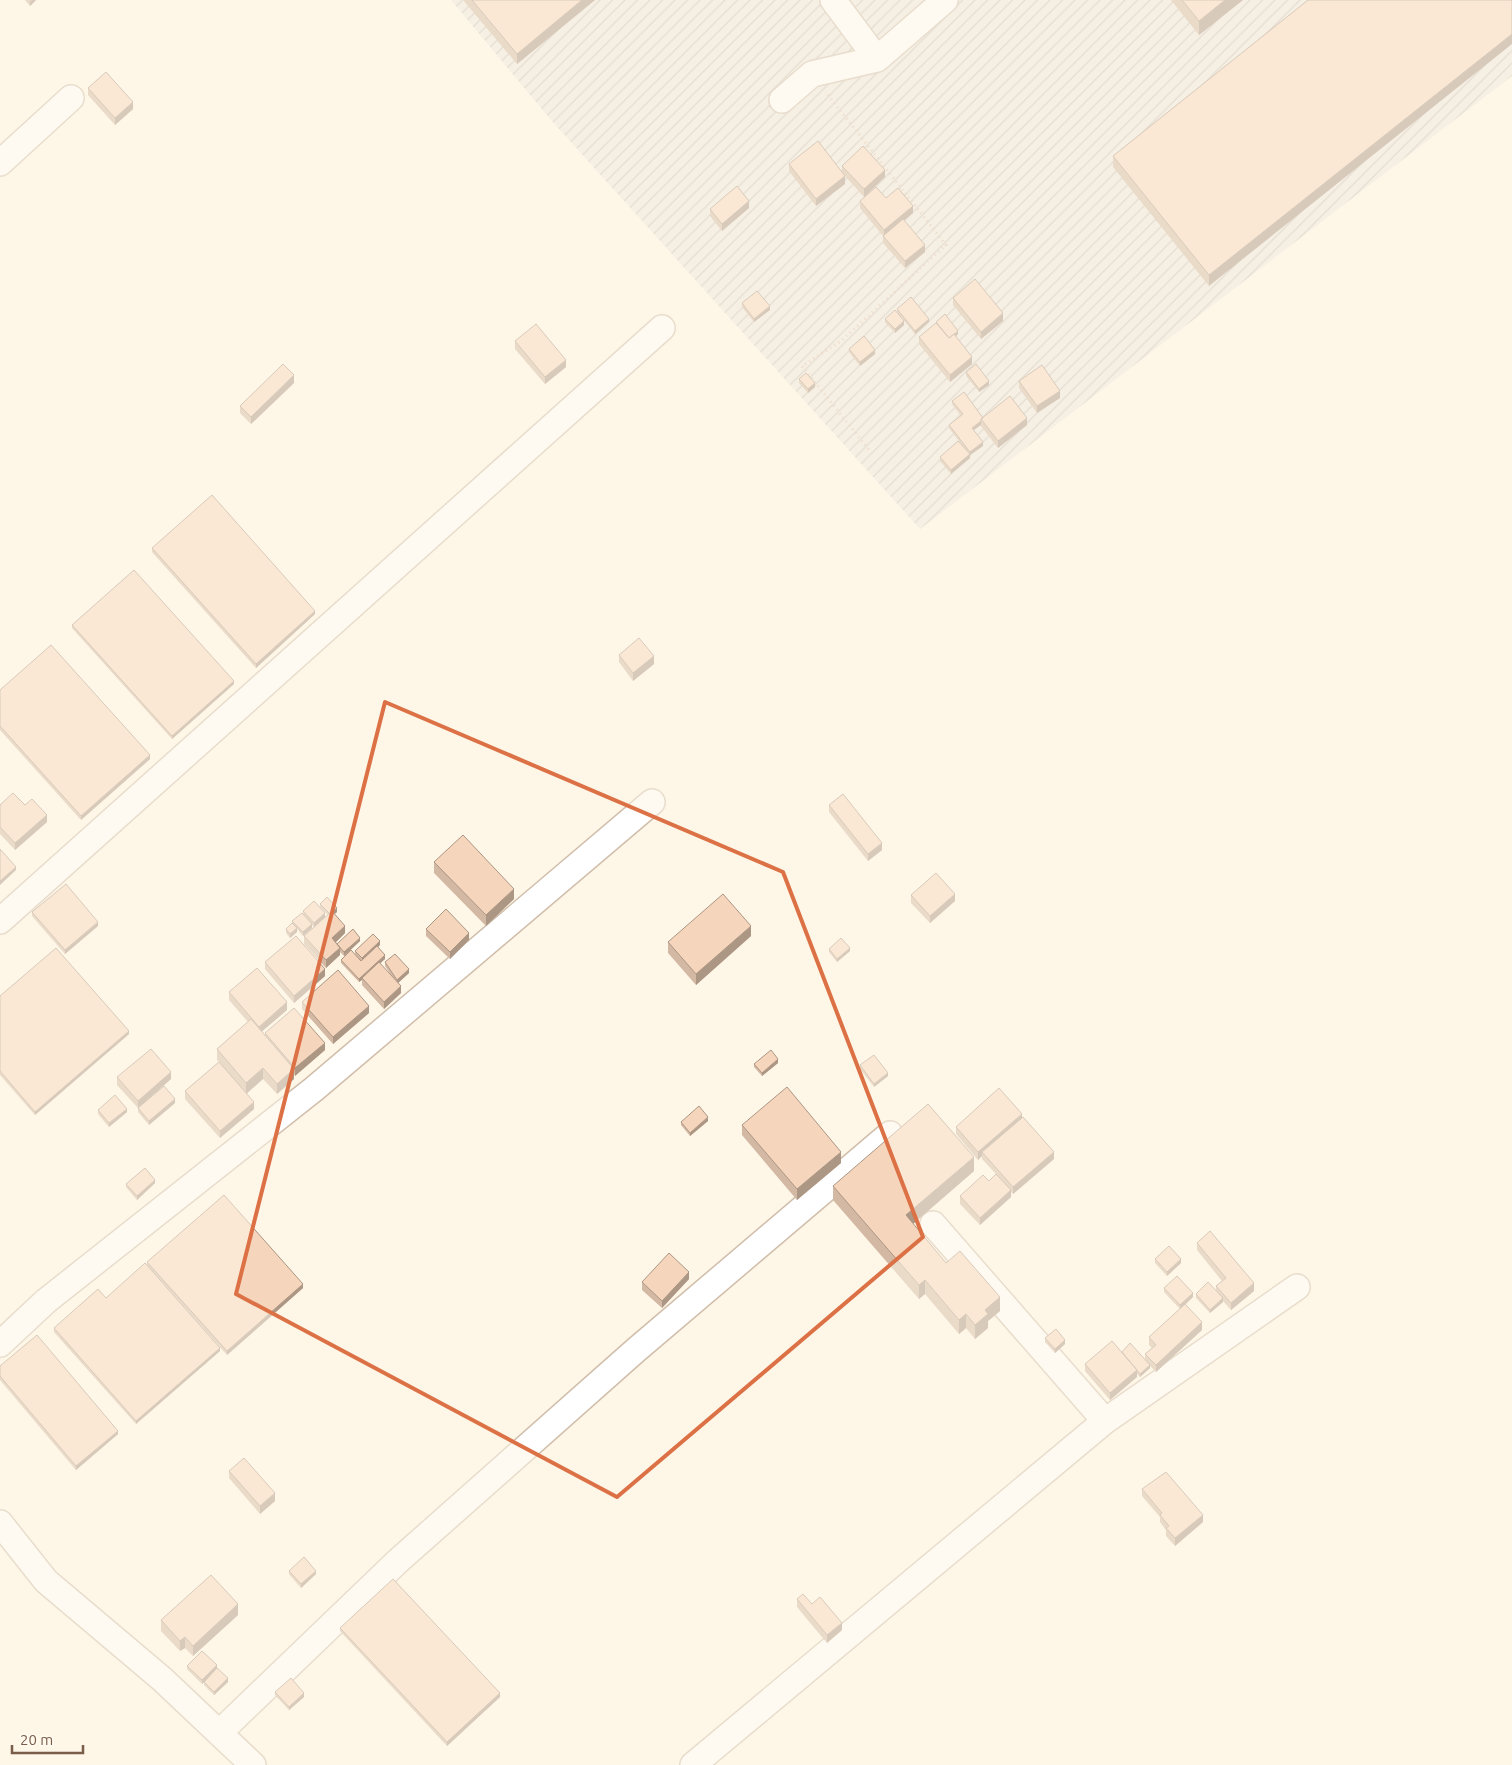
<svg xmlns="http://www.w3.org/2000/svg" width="1512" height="1765" font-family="Ubuntu,sans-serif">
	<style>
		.industrial { fill: url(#industrial-furrows) }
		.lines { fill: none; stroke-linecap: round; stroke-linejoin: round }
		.minor-casing { stroke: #d0beab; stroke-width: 28 }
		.path { stroke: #daba9f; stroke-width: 3; stroke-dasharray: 1 4; stroke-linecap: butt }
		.minor { stroke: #fff; stroke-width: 25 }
		.wall { fill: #d3b8a3 }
		.shaded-wall { fill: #ac9684 }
		.building { fill: #f5d6bd; stroke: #ac9684 }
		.marked { fill: none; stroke: #dc7146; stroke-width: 4; stroke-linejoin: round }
	</style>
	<defs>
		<pattern id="industrial-furrows" width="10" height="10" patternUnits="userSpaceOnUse" patternTransform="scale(1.25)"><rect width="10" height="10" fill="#eee8e0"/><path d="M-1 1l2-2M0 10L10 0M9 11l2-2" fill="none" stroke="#c6bfb8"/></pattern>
	</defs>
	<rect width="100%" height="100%" fill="#fef6e7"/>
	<path class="industrial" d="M451 0H1512V76L920 529 551 120Z"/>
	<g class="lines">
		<defs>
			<path id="minor" d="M833 0 877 59
				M782 100 812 74 877 59 945 0
				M0 163 71 98
				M0 921 662 328
				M933 1224 1105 1421
				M0 1344 46 1301 314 1089 652 802
				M0 1523 46 1581 162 1679 253 1765
				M219 1733 398 1561 636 1350 890 1134
				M693 1765 1105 1421 1297 1287"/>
		</defs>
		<use href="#minor" class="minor-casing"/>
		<path class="path" d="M828 95 946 245 841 341 802 366 870 451"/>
		<use href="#minor" class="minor"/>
	</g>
	<path class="wall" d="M25 0H36L30 6Z
		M463 0H595L517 64Z
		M1171 0H1243L1199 35Z
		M1308 0 1209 286 1113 167V156Z
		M88 88 133 109 115 125 88 95Z
		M789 164 842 173V166L885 177 864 197 845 176V184L816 206 789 171Z
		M886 198 913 213 904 221 925 252 905 268 883 243V236L860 208V201Z
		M749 208 722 231 710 216V209Z
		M953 298 1003 321 981 339 953 305Z
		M742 303 770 310 754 322 742 307Z
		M897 309 929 322 915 334 897 312Z
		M885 319 904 325 895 333 885 322Z
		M936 322 958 334 956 337 972 364 950 382 919 344V337L936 324Z
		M515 341 566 367 545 384 515 349Z
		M849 349 875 354 860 366 849 352Z
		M966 372 989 385 979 392 966 376Z
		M799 379 815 387 808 393 799 383Z
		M1019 381 1060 398 1037 413 1019 388Z
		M294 383 251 424 240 413V406Z
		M952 401 983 418 1027 425 998 448 981 426V425L974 430 983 446 970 455V458L951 474 940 461V457L962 445 949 428V425L961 416 952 404Z
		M152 548 315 614 256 668 152 552Z
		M72 625 234 684 172 739 72 628Z
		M619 655 654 664 633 681 619 662Z
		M0 690 150 759 81 820 0 730Z
		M0 805H25L47 822 15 850 0 834Z
		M829 805 882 850 868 861 829 812Z
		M434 862 514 899 486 926 434 873Z
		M911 895 955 901 930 923 911 903Z
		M320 904 337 912 334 914 345 933 336 942 337 944 360 941 344 956 340 952V955L326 968 304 944V936L328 915 320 907Z
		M303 911 325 917 314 927 312 925V928L303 936 297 929V932L290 938 286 933V929L292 924V921L303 914Z
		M32 912 98 926 65 954 32 916Z
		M426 929 469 940 450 959 426 936Z
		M751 936 696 985 668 953V942Z
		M380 945 378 947 385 959 380 963 393 978 385 966V962L409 973 398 983 401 993 384 1009 362 985V980L359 982 341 963V960L355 954V951Z
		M829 949 850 951 837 962 829 952Z
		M265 962 325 976 294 1003 265 969Z
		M229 992 287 1010 262 1031 265 1035V1033L325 1050 295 1076 294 1074V1079L277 1094 263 1079 247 1093 254 1109 220 1138 185 1099V1091L219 1062 217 1060V1049L248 1022 229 1000Z
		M0 996 129 1034 35 1115 0 1075Z
		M302 1002 369 1013 333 1044 302 1009Z
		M778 1063 762 1076 754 1067V1064Z
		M860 1065 888 1076 874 1087 860 1069Z
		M117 1077 171 1079 138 1108 117 1085Z
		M175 1103 149 1125 138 1112V1108Z
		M98 1110 127 1112 109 1127 98 1114Z
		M1022 1118 1054 1159 1013 1194 1011 1192V1197L980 1225 960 1204V1196L989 1181 996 1174 982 1159V1156L978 1160 956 1134V1127Z
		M708 1121 690 1136 681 1125V1122Z
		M742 1125 841 1163 797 1200 742 1135Z
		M974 1171 913 1224 946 1263 1000 1311 988 1321V1328L975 1339 966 1328 959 1334 925 1294 919 1299 833 1200V1186Z
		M155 1183 137 1200 126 1187V1184Z
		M1197 1243 1254 1291 1231 1310 1223 1301V1302L1210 1313 1196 1298V1294L1216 1291V1286L1222 1281 1197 1250Z
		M1155 1259 1181 1263 1167 1276 1155 1263Z
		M147 1262 303 1288 227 1355 147 1265Z
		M689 1279 662 1308 642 1290V1282Z
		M1164 1288 1193 1297 1185 1305 1202 1330 1156 1372 1150 1366V1368L1140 1377 1137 1374V1377L1110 1400 1085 1371V1364L1122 1352 1145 1360V1354L1152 1348 1149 1345V1337L1180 1309 1164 1292Z
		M54 1328 220 1351 136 1424 54 1332Z
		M1045 1338 1065 1344 1055 1353 1045 1342Z
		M0 1366 118 1434 76 1470 0 1380Z
		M229 1471 275 1501 260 1514 229 1478Z
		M1142 1489 1203 1522 1175 1546 1166 1536V1530L1160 1522V1517L1142 1496Z
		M289 1571 316 1574 301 1588 289 1574Z
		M797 1599 812 1604 842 1630 827 1643 797 1607Z
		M238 1615 193 1656 185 1648 180 1651 161 1631V1620Z
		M340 1628 500 1697 447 1746 340 1631Z
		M187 1666 217 1669 228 1682 214 1695 204 1685V1682L207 1679 202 1684 187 1669Z
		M275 1692 304 1697 289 1710 275 1695Z"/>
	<path class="shaded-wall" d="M32 0H36L30 6V2Z
		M582 0H595L517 64V54Z
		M1225 0H1243L1199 35V21Z
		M1512 34V44L1209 286V275Z
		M133 102V109L115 125V118Z
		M885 170V177L864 197V189Z
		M845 176V184L816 206V199Z
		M749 201V208L722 231V224Z
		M913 206V213L884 237V230Z
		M925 245V252L905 268V261Z
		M770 306V310L754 322V319Z
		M1003 313V321L981 339V332Z
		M929 319V322L915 334V331Z
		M904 321V325L895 333V329Z
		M958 331V334L949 342V339Z
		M875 350V354L860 366V362Z
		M972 357V364L950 382V375Z
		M566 360V367L545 384V377Z
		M294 375V383L251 424V417Z
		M989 381V385L979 392V389Z
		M815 383V387L808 393V389Z
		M1060 391V398L1037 413V406Z
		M1027 418V425L998 448V441Z
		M981 421V425L972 431V428Z
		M983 442V446L970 455V458L951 474V470L970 454V452Z
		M315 611V614L256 668V664Z
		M654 656V664L633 681V673Z
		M234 681V684L172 739V736Z
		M150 755V759L81 820V816Z
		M47 815V822L15 850V843Z
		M882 843V850L868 861V854Z
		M16 867V870L0 885V881Z
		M514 889V899L486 926V915Z
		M955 894V901L930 923V916Z
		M337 908V912L330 918V914Z
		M325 913V917L314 927V923Z
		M98 922V926L65 954V950Z
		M312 924V928L303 936V932Z
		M345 926V933L332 946V938Z
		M751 926V936L696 985V974Z
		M297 928V932L290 938V934Z
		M469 933V940L450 959V952Z
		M360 938V941L344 956V952Z
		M380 941V945L362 962V958Z
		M340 948V955L326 968V960Z
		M850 948V951L837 962V959Z
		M385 955V959L363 979 362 978V980L359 982V979Z
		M325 969V976L294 1003V996Z
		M409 969V973L397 984V980Z
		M401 986V993L384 1009V1002Z
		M287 1002V1010L259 1034V1027Z
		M369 1006V1013L333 1044V1037Z
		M129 1031V1034L35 1115V1112Z
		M325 1043V1050L295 1076V1068Z
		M778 1059V1063L762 1076V1073Z
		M263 1068V1079L246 1094V1083Z
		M294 1069V1079L277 1094V1084Z
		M171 1072V1079L138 1108V1101Z
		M888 1073V1076L874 1087V1084Z
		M175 1099V1103L149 1125V1121Z
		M254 1102V1109L220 1138V1131Z
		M127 1109V1112L109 1127V1123Z
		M1022 1114V1121L982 1152V1156L978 1160V1152Z
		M708 1117V1121L690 1136V1133Z
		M841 1152V1163L797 1200V1189Z
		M1054 1152V1159L1013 1194V1187Z
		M974 1157V1171L906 1230V1215Z
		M155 1180V1183L137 1200V1196Z
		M1011 1190V1197L980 1225V1218Z
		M1181 1259V1263L1167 1276V1272Z
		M689 1272V1279L662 1308V1301Z
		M925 1280V1294L919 1299V1285Z
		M1254 1283V1291L1231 1310V1303Z
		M303 1284V1288L227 1355V1351Z
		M1193 1293V1297L1180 1309V1305Z
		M1000 1297V1311L988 1321V1328L975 1339V1325L985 1310Z
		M1223 1298V1302L1210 1313V1310Z
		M966 1314V1328L959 1334V1320Z
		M1202 1322V1330L1156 1372V1365Z
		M1065 1340V1344L1055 1353V1349Z
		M220 1348V1351L136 1424V1421Z
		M1150 1365V1368L1140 1377V1374Z
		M1137 1370V1377L1110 1400V1393Z
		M118 1431V1434L76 1470V1466Z
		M275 1493V1501L260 1514V1506Z
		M1203 1515V1522L1175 1546V1538Z
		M316 1571V1574L301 1588V1584Z
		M238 1604V1615L193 1656V1646Z
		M842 1623V1630L827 1643V1635Z
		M185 1637V1648L180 1651V1641Z
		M217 1665V1669L202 1684V1680Z
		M228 1678V1682L214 1695V1692Z
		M304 1693V1697L289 1710V1707Z
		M500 1693V1697L447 1746V1742Z"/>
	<path class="building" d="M472 0H582L517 54Z
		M1182 0H1225L1199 21Z
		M1308 0H1512V34L1209 275 1113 156Z
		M106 72 133 102 115 118 88 88Z
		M818 141 845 176 816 199 789 164Z
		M863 146 885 170 864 189 842 166Z
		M737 186 749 201 722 224 710 209Z
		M876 187 886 198 898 188 913 206 884 230 860 201Z
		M903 219 925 245 905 261 883 236Z
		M975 279 1003 313 981 332 953 298Z
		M757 291 770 306 754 319 742 303Z
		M911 297 929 319 915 331 897 309Z
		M895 310 904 321 895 329 885 319Z
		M945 314 958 331 949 338 936 322Z
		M936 323 949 338 954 334 972 357 950 375 919 337Z
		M536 324 566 360 545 377 515 341Z
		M864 336 875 350 860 362 849 349Z
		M283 364 294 375 251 417 240 406Z
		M976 364 989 381 979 389 966 372Z
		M1042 365 1060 391 1037 406 1019 381Z
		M806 373 815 383 808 389 799 379Z
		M964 392 983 418 981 419V421L972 428 983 442 970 452 949 425 963 414 952 401Z
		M1010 396 1027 418 998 441 981 419Z
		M958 441 970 454 951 470 940 457Z
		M212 495 315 611 256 664 152 548Z
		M134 570 234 681 172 736 72 625Z
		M639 638 654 656 633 673 619 655Z
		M51 645 150 755 81 816 0 726V690Z
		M13 793 25 805 32 799 47 815 15 843 0 827V805Z
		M843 794 882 843 868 854 829 805Z
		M463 835 514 889 486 915 434 862Z
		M0 849 16 867 0 881Z
		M936 873 955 894 930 916 911 895Z
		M66 884 98 922 65 950 32 912Z
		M723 894 751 926 696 974 668 942Z
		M327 897 337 908 330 914 320 904Z
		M314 901 325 913 314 923 303 911Z
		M446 909 469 933 450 952 426 929Z
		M332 911 345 926 332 938 340 948 326 960 304 936Z
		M302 913 312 924 303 932 292 921Z
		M292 923 297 928 290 934 286 929Z
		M353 929 360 938 344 952 337 944Z
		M373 934 380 941 362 958 355 951Z
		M296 936 325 969 294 996 265 962Z
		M841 938 850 948 837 959 829 949Z
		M377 946 385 955 359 979 341 960 351 950 361 961Z
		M56 948 129 1031 35 1112 0 1071V996Z
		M395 954 409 969 397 980 385 962Z
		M379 962 401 986 384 1002 362 978Z
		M257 968 287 1002 259 1027 229 992Z
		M338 970 369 1006 333 1037 302 1002Z
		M294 1008 325 1043 295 1068 265 1033Z
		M251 1019 294 1069 277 1084 263 1068 246 1083 217 1049Z
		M151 1049 171 1072 138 1101 117 1077Z
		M771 1050 778 1059 762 1073 754 1064Z
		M874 1055 888 1073 874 1084 860 1065Z
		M219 1062 254 1102 220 1131 185 1091Z
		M164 1086 175 1099 149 1121 138 1108Z
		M787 1087 841 1152 797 1189 742 1125Z
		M999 1088 1022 1114 978 1152 956 1127Z
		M115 1095 127 1109 109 1123 98 1110Z
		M928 1104 974 1157 906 1215 946 1263 960 1251 1000 1297 985 1310 988 1314 975 1325 966 1314 959 1320 925 1280 919 1285 833 1186Z
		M699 1106 708 1117 690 1133 681 1122Z
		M1023 1117 1054 1152 1013 1187 982 1152Z
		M145 1168 155 1180 137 1196 126 1184Z
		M996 1174 1011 1190 980 1218 960 1196 983 1175 989 1181Z
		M224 1195 303 1284 227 1351 147 1262Z
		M1210 1231 1254 1283 1231 1303 1216 1286 1226 1278 1197 1243Z
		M1169 1246 1181 1259 1167 1272 1155 1259Z
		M669 1253 689 1272 662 1301 642 1282Z
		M145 1263 220 1348 136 1421 54 1328 98 1289 106 1298Z
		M1177 1276 1193 1293 1180 1305 1164 1288Z
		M1208 1282 1223 1298 1210 1310 1196 1294Z
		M1185 1304 1202 1322 1156 1365 1145 1354 1156 1345 1149 1337Z
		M1056 1329 1065 1340 1055 1349 1045 1338Z
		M37 1335 118 1431 76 1466 0 1376V1366Z
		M1112 1341 1137 1370 1110 1393 1085 1364Z
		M1130 1343 1150 1365 1140 1374 1122 1352Z
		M244 1458 275 1493 260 1506 229 1471Z
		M1166 1472 1203 1515 1175 1538 1166 1528 1169 1526 1160 1515 1162 1513 1142 1489Z
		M304 1557 316 1571 301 1584 289 1571Z
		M211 1575 238 1604 193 1646 185 1637 180 1641 161 1620Z
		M393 1579 500 1693 447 1742 340 1628Z
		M803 1594 812 1604 820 1597 842 1623 827 1635 797 1599Z
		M202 1651 217 1665 202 1680 187 1666Z
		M217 1668 228 1678 214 1692 204 1682Z
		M291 1678 304 1693 289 1707 275 1692Z"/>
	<path d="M0 0H1512V1765H0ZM385 702 783 872 923 1237 617 1497 236 1294Z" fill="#fef6e7" fill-opacity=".55" fill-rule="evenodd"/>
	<path class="marked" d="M385 702 783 872 923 1237 617 1497 236 1294Z"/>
	<path d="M12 1745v8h71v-8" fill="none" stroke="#795d49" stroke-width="2.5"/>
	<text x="20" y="1745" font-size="15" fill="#795d49" stroke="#fff9ee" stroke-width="4" paint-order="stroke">20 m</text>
</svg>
